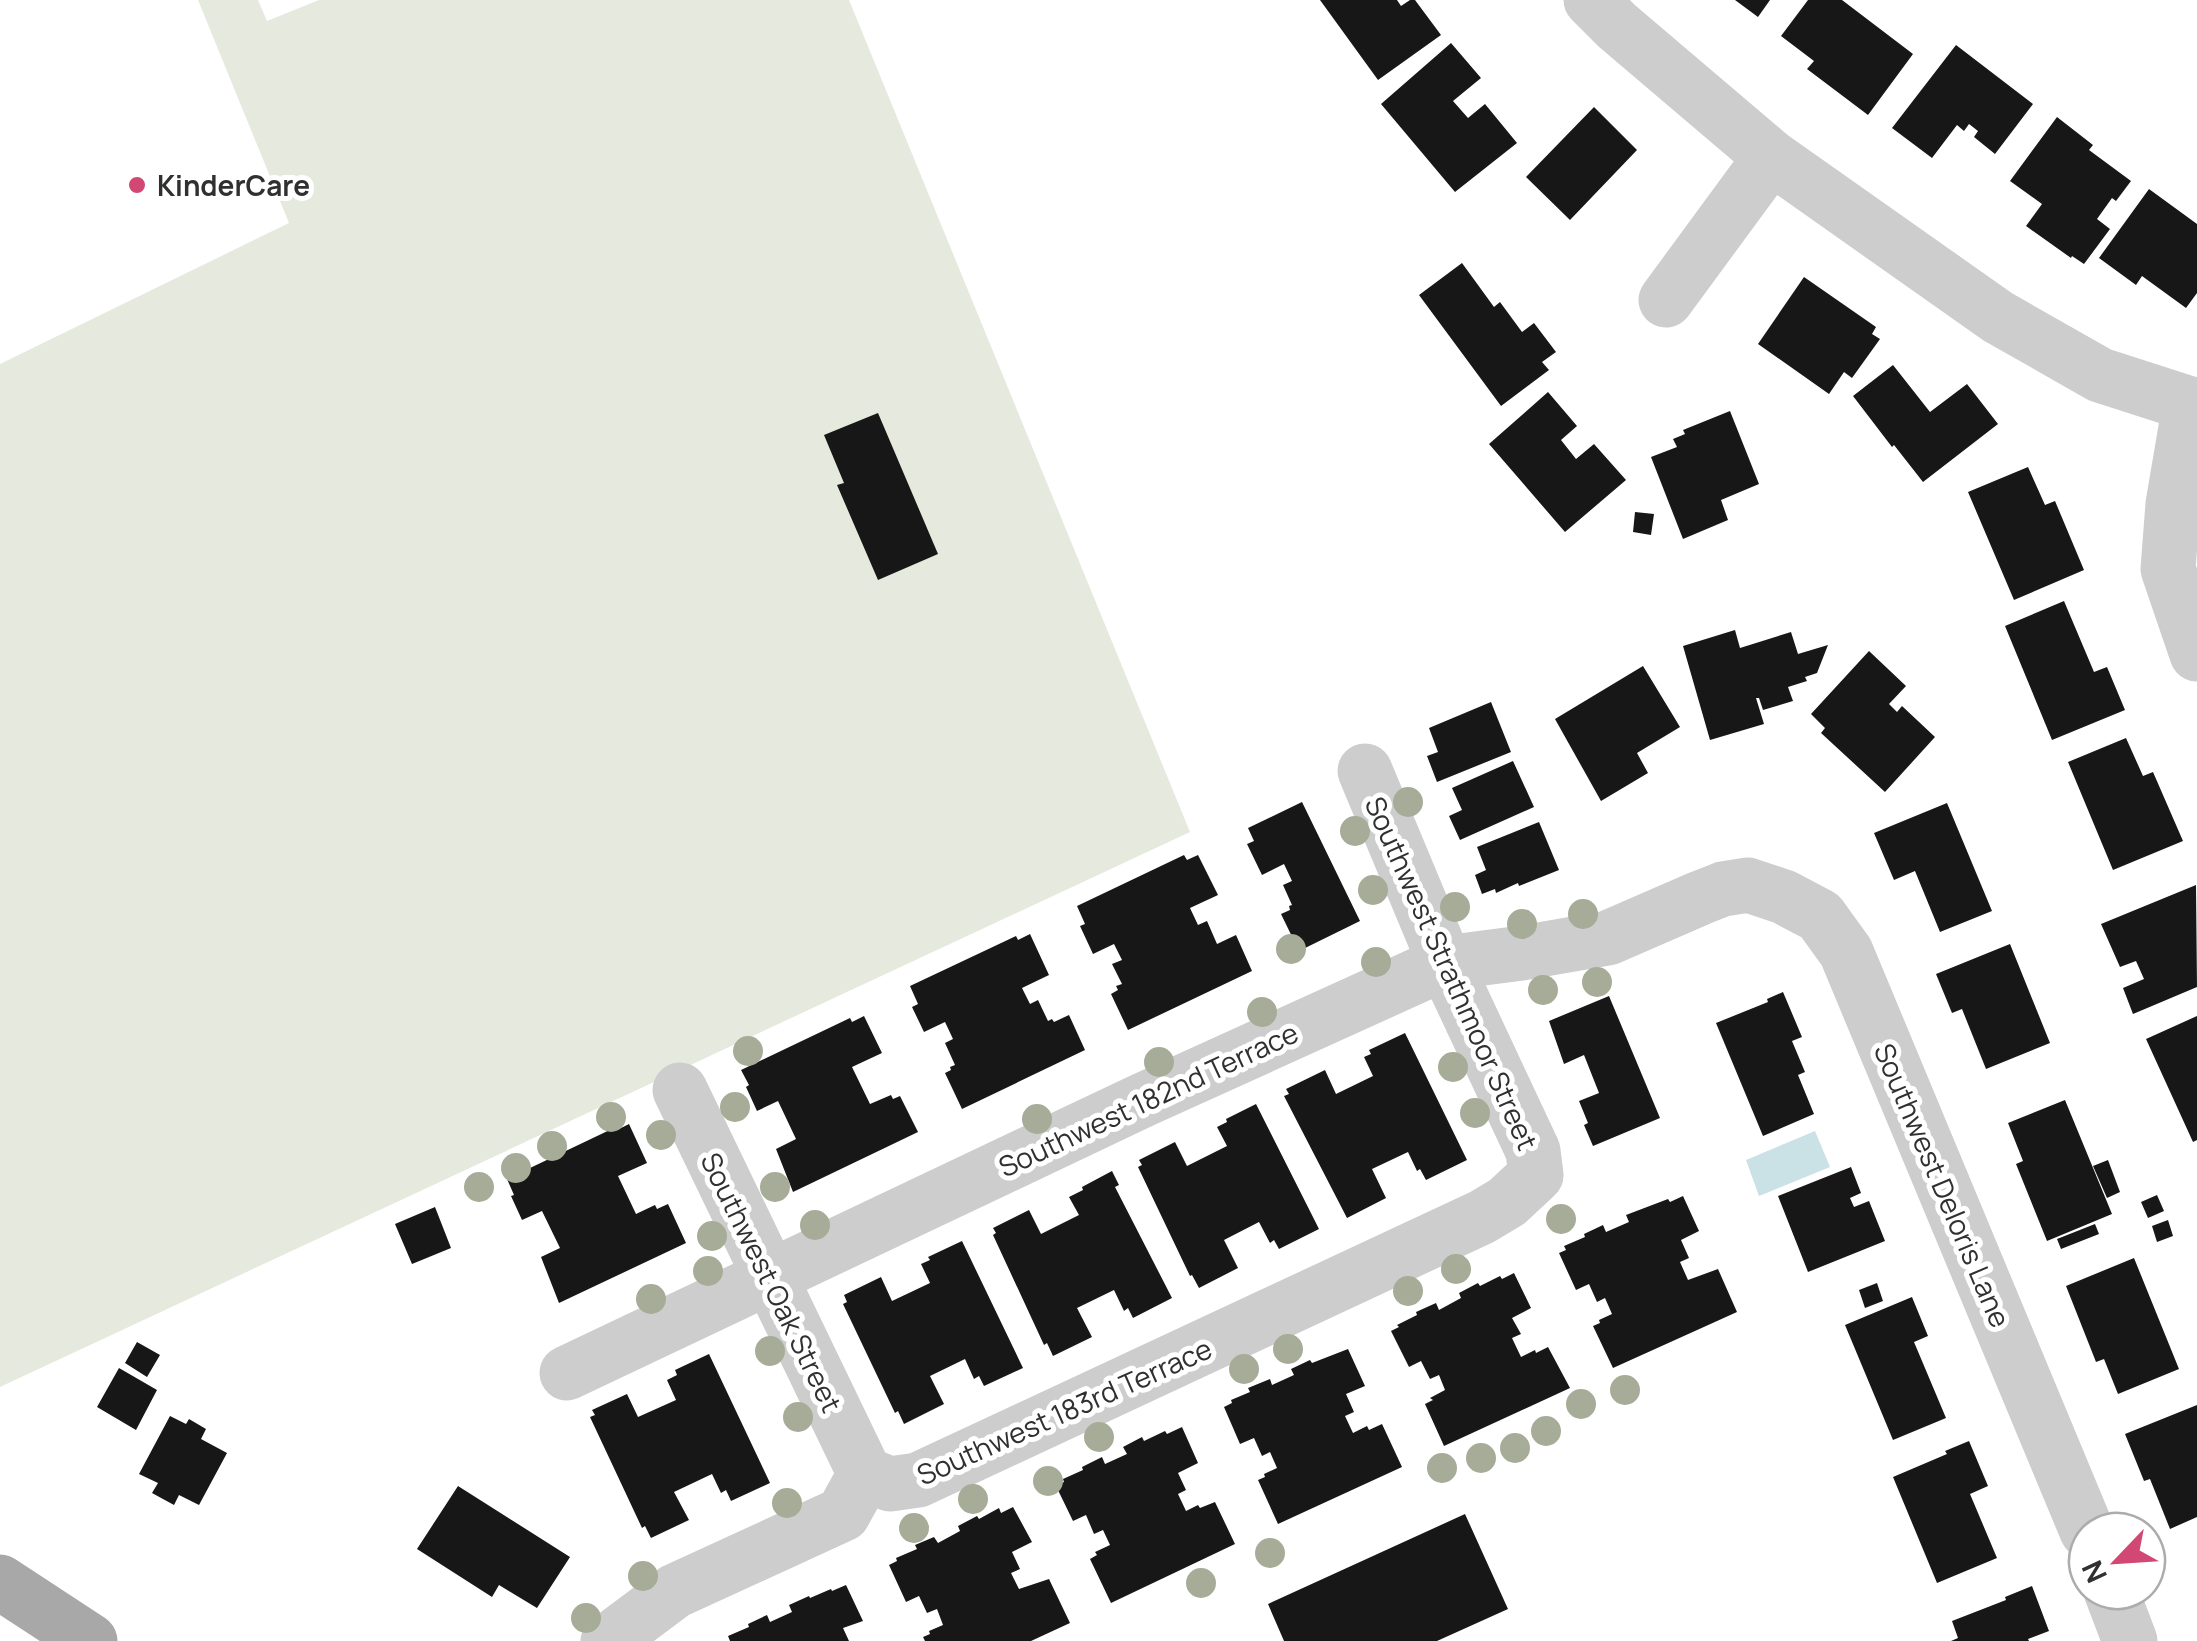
<svg xmlns="http://www.w3.org/2000/svg" width="2197" height="1641" font-family="Manrope,sans-serif">
	<style>
		.green { fill: #e6e9dd }
		.water { fill: #cae1e5 }
		.building { fill: #171717 }
		.lines { fill: none; stroke-linecap: round; stroke-linejoin: round }
		.minor { stroke: #cdcdcd; stroke-width: 55 }
		.major { stroke: #a8a8a8; stroke-width: 55 }
		.tree { fill: #a6ac97 }
		.poi-dot { fill: #d24874; stroke: #fff; stroke-width: 4 }
		.labels { text-anchor: middle; dominant-baseline: central; stroke-width: 10; stroke-linejoin: round; paint-order: stroke }
		.poi-label { font-size: 28px; font-weight: bold; fill: #303030; stroke: #fff; text-anchor: start }
		.street-label { font-size: 28px; fill: #303030; stroke: #fff }
	</style>
	<rect width="100%" height="100%" fill="#fff"/>
	<path class="green" d="M198 0H258L267 21 319 0H849L1190 832 0 1387V364L289 223Z"/>
	<path class="water" d="M1815 1131 1830 1167 1759 1196 1746 1160Z"/>
	<path class="building" d="M1320 0H1397L1401 6 1410 0H1415L1441 35 1378 80Z
		M1735 0H1770L1758 17Z
		M1808 0H1842L1913 54 1868 115 1807 69 1814 61 1781 36Z
		M1451 43 1481 78 1453 101 1468 118 1485 104 1517 143 1455 192 1381 104Z
		M1956 45 2033 104 1995 154 1974 137 1978 131 1969 124 1964 131 1957 125 1932 158 1892 128Z
		M1594 107 1637 150 1570 220 1526 177Z
		M2057 117 2093 145 2089 150 2131 181 2116 201 2112 198 2097 219 2110 229 2084 264 2072 256 2071 258 2026 226 2042 204 2010 181Z
		M2149 189 2197 224V293L2186 308 2142 276 2136 285 2099 258Z
		M1462 263 1494 307 1500 302 1522 332 1534 323 1556 352 1542 362 1549 370 1501 406 1419 295Z
		M1804 277 1876 327 1872 334 1880 339 1852 378 1844 372 1829 394 1758 344Z
		M1893 365 1930 412 1967 384 1998 424 1923 482 1894 445 1892 447 1853 396Z
		M1548 392 1577 426 1561 440 1576 459 1594 444 1626 480 1565 532 1489 444Z
		M1730 411 1759 484 1721 500 1728 520 1683 539 1651 457 1677 447 1673 439 1685 434 1683 430Z
		M878 413 938 554 878 580 837 485 844 483 824 435Z
		M2028 467 2045 505 2055 501 2084 570 2014 600 1968 492Z
		M1635 512 1654 514 1651 535 1633 532Z
		M2064 601 2094 672 2107 667 2125 710 2052 740 2005 626Z
		M1735 630 1740 648 1791 632 1798 654 1828 645 1817 673 1805 677 1807 681 1788 687 1793 701 1763 710 1759 698H1756L1764 724 1710 740 1683 646Z
		M1869 651 1906 686 1889 704 1897 712 1902 706 1935 737 1885 792 1821 733 1825 728 1811 714Z
		M1643 666 1680 727 1637 753 1648 773 1601 801 1555 719Z
		M1491 702 1511 752 1437 782 1427 756 1438 752 1429 728Z
		M2126 738 2143 776 2153 772 2183 841 2113 870 2068 762Z
		M1513 761 1534 807 1460 840 1449 816 1462 810 1452 788Z
		M1302 802 1360 921 1299 951 1281 914 1290 910 1289 906 1292 905 1283 885 1292 881 1284 864 1262 875 1247 844 1254 841 1248 828Z
		M1947 803 1992 911 1940 932 1915 871 1894 880 1874 833Z
		M1539 822 1559 870 1519 886 1518 883 1496 893 1495 889 1482 894 1475 875 1486 870 1477 847Z
		M1184 855 1187 860 1198 855 1218 895 1190 908 1198 925 1207 921 1217 944 1236 935 1252 971 1128 1030 1111 994 1118 990 1116 986 1122 984 1112 964 1122 960 1114 944 1093 954 1080 926 1085 924 1077 906Z
		M2196 885 2197 987 2133 1014 2123 988 2144 979 2136 961 2120 967 2101 924Z
		M1030 934 1049 975 1022 988 1030 1004 1038 1000 1048 1021 1052 1019 1054 1022 1069 1015 1085 1050 962 1109 945 1073 951 1070 950 1067 955 1065 945 1043 953 1039 945 1022 924 1032 912 1007 918 1004 910 986 1016 936 1018 940Z
		M2010 944 2050 1043 1986 1069 1962 1009 1952 1013 1936 974Z
		M1783 992 1802 1037 1792 1041 1805 1072 1798 1075 1814 1114 1763 1136 1716 1023 1768 1002 1767 999Z
		M1609 996 1660 1118 1593 1146 1584 1125 1588 1123 1579 1101 1599 1093 1584 1055 1564 1064 1549 1021Z
		M864 1016 882 1053 852 1067 870 1104 891 1095 893 1099 900 1096 918 1132 793 1192 776 1149 796 1139 778 1101 757 1111 746 1087 749 1085 741 1070 850 1018 852 1022Z
		M2197 1016V1140L2193 1142 2146 1039Z
		M1405 1033 1467 1160 1426 1180 1420 1169 1417 1171 1408 1152 1372 1169 1386 1198 1347 1218 1284 1096 1289 1094 1286 1089 1325 1070 1336 1094 1373 1076 1364 1057 1371 1054 1369 1050Z
		M2065 1100 2112 1214 2047 1241 2016 1164 2023 1161 2008 1123Z
		M1256 1104 1319 1229 1279 1249 1274 1240 1270 1243 1259 1222 1224 1240 1238 1268 1199 1288 1192 1275 1190 1276 1138 1167 1142 1165 1139 1160 1175 1142 1187 1166 1227 1146 1217 1127 1227 1122 1226 1119Z
		M629 1124 647 1163 618 1176 636 1214 655 1205 657 1209 668 1204 686 1243 559 1303 541 1257 560 1248 542 1211 522 1220 511 1196 514 1195 507 1179 616 1127 617 1130Z
		M2108 1160 2120 1192 2107 1198 2093 1166Z
		M1851 1167 1861 1193 1850 1198 1854 1207 1869 1201 1885 1241 1808 1272 1778 1196Z
		M1112 1171 1119 1185 1115 1187 1172 1298 1133 1318 1128 1308 1124 1311 1114 1290 1077 1308 1092 1337 1053 1356 1047 1343 1044 1345 993 1235 996 1233 993 1228 1029 1210 1041 1234 1079 1215 1069 1197 1083 1190 1082 1187Z
		M2157 1195 2164 1211 2148 1218 2141 1202Z
		M1683 1196 1699 1231 1681 1240 1689 1258 1680 1262 1688 1280 1718 1269 1737 1312 1613 1368 1593 1326 1600 1323 1599 1320 1612 1314 1605 1298 1597 1302 1589 1284 1576 1290 1559 1253 1566 1250 1564 1246 1585 1237 1584 1234 1603 1225 1606 1232 1629 1222 1626 1215 1668 1199 1670 1202Z
		M435 1207 451 1248 412 1264 395 1224Z
		M2168 1220 2173 1236 2157 1242 2152 1226Z
		M2095 1224 2099 1234 2061 1249 2057 1239Z
		M962 1241 1023 1368 984 1386 979 1376 974 1379 965 1359 930 1376 944 1404 904 1424 898 1411 895 1413 843 1304 847 1302 844 1295 881 1277 892 1301 930 1283 921 1264 930 1260 928 1257Z
		M2134 1258 2179 1369 2118 1394 2104 1359 2096 1362 2066 1286Z
		M1514 1273 1531 1308 1512 1318 1521 1334 1512 1338 1521 1357 1535 1350 1536 1353 1548 1347 1570 1388 1444 1446 1425 1404 1433 1400 1430 1398 1445 1390 1439 1375 1430 1379 1421 1361 1409 1367 1391 1331 1399 1327 1397 1325 1417 1315 1416 1312 1436 1303 1439 1310 1461 1298 1459 1293 1478 1283 1480 1286 1500 1276 1502 1279Z
		M1877 1283 1883 1301 1865 1308 1859 1290Z
		M1912 1297 1928 1336 1914 1342 1946 1418 1893 1440 1845 1325Z
		M137 1342 160 1355 147 1377 125 1363Z
		M1348 1349 1365 1386 1346 1394 1354 1412 1345 1416 1353 1433 1367 1426 1369 1430 1382 1424 1402 1467 1278 1524 1258 1480 1265 1477 1264 1474 1277 1468 1270 1452 1262 1456 1254 1438 1240 1444 1224 1407 1232 1403 1231 1400 1250 1392 1248 1388 1270 1379 1272 1385 1294 1375 1291 1369 1310 1360 1312 1363Z
		M709 1354 770 1483 731 1501 726 1490 721 1493 712 1474 674 1492 689 1520 651 1538 645 1526 642 1528 590 1417 595 1415 592 1410 627 1394 638 1417 676 1400 667 1380 677 1375 675 1370Z
		M119 1368 157 1390 136 1430 97 1407Z
		M2197 1405V1517L2170 1529 2150 1479 2144 1481 2125 1434Z
		M170 1416 186 1424 189 1419 206 1429 201 1439 227 1453 199 1505 179 1495 174 1505 152 1493 158 1483 139 1474Z
		M1182 1427 1198 1463 1178 1473 1186 1490 1178 1494 1186 1511 1198 1505 1200 1508 1215 1502 1235 1544 1111 1603 1090 1559 1097 1555 1095 1552 1110 1545 1103 1530 1094 1534 1086 1515 1073 1521 1056 1486 1064 1482 1063 1479 1083 1470 1082 1467 1102 1457 1105 1464 1127 1454 1123 1447 1142 1437 1144 1441 1165 1431 1167 1434Z
		M1969 1441 1988 1486 1970 1494 1997 1558 1937 1583 1893 1477 1947 1454 1945 1451Z
		M458 1486 570 1557 537 1608 499 1585 492 1597 417 1549Z
		M1013 1507 1032 1542 1012 1552 1020 1569 1011 1573 1019 1589 1049 1579 1070 1623 1031 1641H925L923 1637 930 1634 929 1631 943 1625 937 1609 927 1613 919 1596 906 1602 889 1565 897 1561 896 1558 917 1549 915 1545 934 1537 938 1543 960 1531 958 1526 977 1516 979 1519 999 1508 1001 1513Z
		M1465 1514 1508 1609 1437 1641H1284L1268 1604Z
		M846 1585 863 1621 843 1628 849 1641H730L728 1636 749 1627 748 1624 767 1615 770 1622 792 1612 789 1605 809 1596 810 1598 831 1589 832 1591Z
		M2032 1586 2049 1631 2028 1639 2029 1641H1951L1958 1638 1952 1621 2006 1600 2005 1597Z"/>
	<g class="lines">
		<path class="minor" d="M1591 0 1617 26 1771 157 1998 317 2100 375 2190 404 2197 405
			M1666 300 1771 157
			M2190 404 2173 504 2168 569 2197 654
			M680 1090 865 1474
			M567 1373 1143 1100 1445 963 1522 953 1608 938 1700 898 1723 889 1748 885 1784 897 1820 916 1846 952 2087 1531
			M2111 1591 2130 1641
			M608 1641 675 1591 843 1514 865 1474 890 1484 918 1480 1482 1217 1507 1202 1536 1175 1533 1151 1445 963 1365 771"/>
		<path class="major" d="M0 1582 90 1641"/>
	</g>
	<g class="tree">
		<circle cx="1408" cy="802" r="15"/>
		<circle cx="1355" cy="831" r="15"/>
		<circle cx="1373" cy="890" r="15"/>
		<circle cx="1455" cy="907" r="15"/>
		<circle cx="1583" cy="914" r="15"/>
		<circle cx="1522" cy="924" r="15"/>
		<circle cx="1291" cy="949" r="15"/>
		<circle cx="1376" cy="962" r="15"/>
		<circle cx="1597" cy="982" r="15"/>
		<circle cx="1543" cy="990" r="15"/>
		<circle cx="1262" cy="1012" r="15"/>
		<circle cx="748" cy="1051" r="15"/>
		<circle cx="1159" cy="1062" r="15"/>
		<circle cx="1453" cy="1067" r="15"/>
		<circle cx="735" cy="1107" r="15"/>
		<circle cx="1475" cy="1113" r="15"/>
		<circle cx="611" cy="1117" r="15"/>
		<circle cx="1037" cy="1119" r="15"/>
		<circle cx="661" cy="1135" r="15"/>
		<circle cx="552" cy="1146" r="15"/>
		<circle cx="516" cy="1168" r="15"/>
		<circle cx="479" cy="1187" r="15"/>
		<circle cx="775" cy="1187" r="15"/>
		<circle cx="1561" cy="1219" r="15"/>
		<circle cx="815" cy="1225" r="15"/>
		<circle cx="712" cy="1236" r="15"/>
		<circle cx="1456" cy="1269" r="15"/>
		<circle cx="708" cy="1271" r="15"/>
		<circle cx="1408" cy="1291" r="15"/>
		<circle cx="651" cy="1299" r="15"/>
		<circle cx="1288" cy="1349" r="15"/>
		<circle cx="770" cy="1351" r="15"/>
		<circle cx="1244" cy="1369" r="15"/>
		<circle cx="1625" cy="1390" r="15"/>
		<circle cx="1581" cy="1404" r="15"/>
		<circle cx="798" cy="1417" r="15"/>
		<circle cx="1546" cy="1431" r="15"/>
		<circle cx="1099" cy="1437" r="15"/>
		<circle cx="1515" cy="1448" r="15"/>
		<circle cx="1481" cy="1458" r="15"/>
		<circle cx="1442" cy="1468" r="15"/>
		<circle cx="1048" cy="1481" r="15"/>
		<circle cx="973" cy="1499" r="15"/>
		<circle cx="787" cy="1503" r="15"/>
		<circle cx="914" cy="1528" r="15"/>
		<circle cx="1270" cy="1553" r="15"/>
		<circle cx="643" cy="1576" r="15"/>
		<circle cx="1201" cy="1583" r="15"/>
		<circle cx="586" cy="1618" r="15"/>
	</g>
	<circle class="poi-dot" cx="137" cy="185" r="10"/>
	<g class="labels">
		<g class="poi-label">
			<text x="157" y="185">KinderCare</text>
		</g>
		<g class="street-label">
			<text transform="translate(1452 973) rotate(66)">Southwest Strathmoor Street</text>
			<text transform="translate(1148 1099) rotate(-25)">Southwest 182nd Terrace</text>
			<text transform="translate(1943 1185) rotate(67)">Southwest Deloris Lane</text>
			<text transform="translate(772 1282) rotate(64)">Southwest Oak Street</text>
			<text transform="translate(1064 1411) rotate(-24)">Southwest 183rd Terrace</text>
		</g>
	</g>
	<g transform="translate(2117 1561) rotate(245)"><circle r="48" fill="#ffffff" stroke="#acacac" stroke-width="2.5"/>
	<path d="M0-8L18 38L0 25L-18 38Z" fill="#d24874"/>
	<text y="-15" font-size="28" font-weight="bold" text-anchor="middle" fill="#303030">N</text>
	</g>
</svg>
